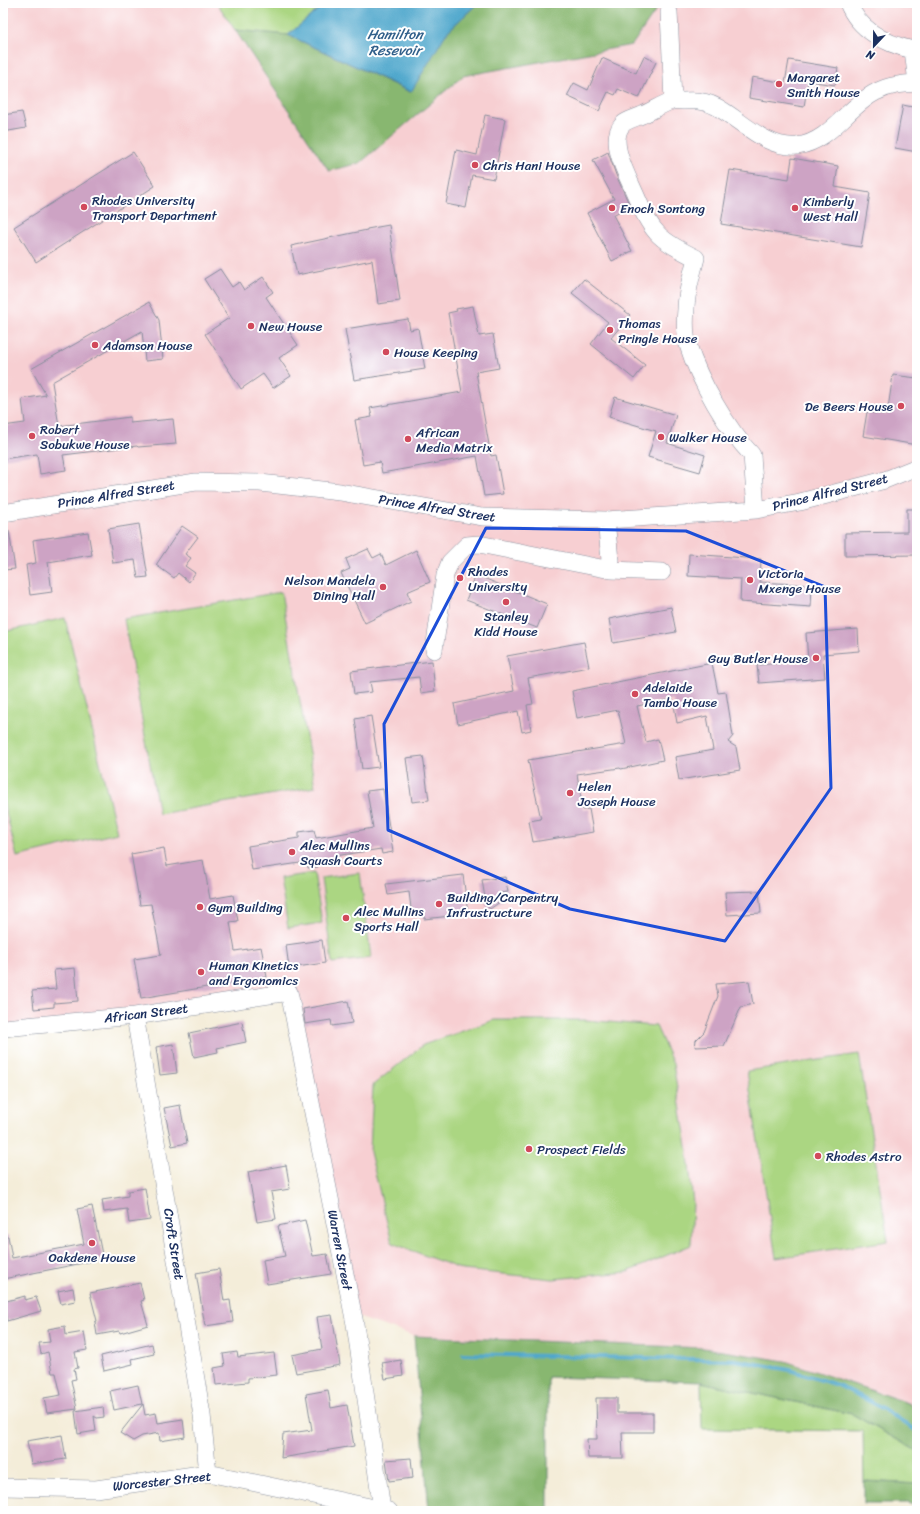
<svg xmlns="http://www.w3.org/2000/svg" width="920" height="1514" font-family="Sriracha,sans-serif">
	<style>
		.built { fill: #f7cfd2 }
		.green { fill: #abd682; stroke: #638270 }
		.forest { fill: #88b770; stroke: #527367 }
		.water { fill: #4fa7cc; stroke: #356b95 }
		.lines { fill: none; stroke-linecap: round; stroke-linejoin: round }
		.stream { stroke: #4fa7cc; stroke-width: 4 }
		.building { fill: #cda3c4 }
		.minor-casing { stroke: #888e9c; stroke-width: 18 }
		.minor { stroke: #fff; stroke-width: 17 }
		.marked { fill: none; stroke: #1d4ed8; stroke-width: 3; stroke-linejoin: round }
		.poi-dot { fill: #d1495b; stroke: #fff; stroke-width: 1.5 }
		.labels { text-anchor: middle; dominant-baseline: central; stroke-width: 4; stroke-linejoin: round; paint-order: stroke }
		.poi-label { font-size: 13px; fill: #1b2f5e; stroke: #fff; text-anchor: start }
		.street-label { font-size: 13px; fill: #1b2f5e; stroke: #fff }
		.water-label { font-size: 14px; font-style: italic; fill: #305f8a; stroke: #fff }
	</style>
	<rect width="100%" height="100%" fill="#fff"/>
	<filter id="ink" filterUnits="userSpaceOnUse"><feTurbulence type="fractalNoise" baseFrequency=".025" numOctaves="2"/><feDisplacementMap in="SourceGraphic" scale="8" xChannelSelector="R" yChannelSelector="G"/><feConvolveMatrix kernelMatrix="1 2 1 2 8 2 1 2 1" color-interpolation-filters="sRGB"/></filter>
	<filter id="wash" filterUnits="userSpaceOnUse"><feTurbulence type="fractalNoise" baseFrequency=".012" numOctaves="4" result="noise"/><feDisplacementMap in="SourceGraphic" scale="16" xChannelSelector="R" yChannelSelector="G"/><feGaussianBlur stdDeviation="0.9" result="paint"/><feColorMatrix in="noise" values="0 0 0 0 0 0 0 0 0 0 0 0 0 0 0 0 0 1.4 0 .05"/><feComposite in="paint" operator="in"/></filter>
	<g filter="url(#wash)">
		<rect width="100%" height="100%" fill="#f4edd9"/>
		<path class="built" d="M3 3H217L329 171 360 163 463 76 632 45 661 3H917V1406L704 1348 414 1336 357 1317 291 986 3 1032Z"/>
		<path class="green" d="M217 3H326L288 35 235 30Z
			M281 592 315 787 159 814 124 619Z
			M65 618 117 833 17 857 3 800V632Z
			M314 873 322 923 288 928 280 878Z
			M360 873 371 958 332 963 321 878Z
			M494 1020H585L656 1026 673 1064 687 1146 693 1203 691 1245 627 1272 553 1279 463 1270 392 1243 370 1152 373 1085 423 1045Z
			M859 1054 888 1241 776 1258 747 1071Z
			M701 1382 852 1414 917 1451V1484L864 1481 863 1431 702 1429Z"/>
		<path class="forest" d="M478 3H661L632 45 463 76 360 163 329 171 235 30 288 35 410 92 447 32Z
			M414 1336 704 1348 785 1361 917 1406V1451L852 1414 701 1382 548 1377V1511H429Z
			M864 1481 917 1484V1506L908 1503H864Z"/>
		<path class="water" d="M326 3H478L447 32 411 92 288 35Z"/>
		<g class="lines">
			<path class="stream" d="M463 1354 735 1360 790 1370 840 1386 877 1405 917 1431"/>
		</g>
		<g id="blocks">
			<path class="building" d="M644 56 656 62 639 98 618 89 615 95 608 92 599 111 567 96 574 83 588 90 602 58 636 73Z
				M789 60 838 68 835 85 808 81 804 107 749 98 752 77 785 83Z
				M903 105 917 108V152L895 148Z
				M22 112 26 128 3 132V115Z
				M485 115 505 119 494 179 472 175 466 208 446 204 456 150 477 155Z
				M133 152 155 186 36 262 14 227Z
				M608 152 616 175 630 206 613 215 632 251 612 261 587 213 614 199 593 160Z
				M792 158 838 166 835 187 870 193 861 247 721 224 730 170 789 179Z
				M389 225 400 301 378 304 372 260 297 275 291 246 367 230V229Z
				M220 269 232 287 239 282 244 290 263 277 273 292 266 297 298 345 279 358 291 376 273 388 263 374 241 389 205 334 229 318 204 279Z
				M584 279 630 315 611 338 645 365 634 379 591 344 608 322 572 293Z
				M149 302 159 320 163 359 145 361 142 331 52 382 59 426 130 417V423L173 419 176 444 138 447 137 446 63 455 66 470 40 474 37 454 3 459V426L25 423 22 399 46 395 31 369Z
				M473 306 479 336 493 334 499 368 476 372 491 456 496 455 503 494 484 496 477 456 382 473 380 462 363 465 355 420 372 417 370 408 462 392 448 313 457 311 456 309Z
				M408 319 410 330 418 328 425 369 354 380 345 329Z
				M893 375 917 378V445L863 436 867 412 887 415Z
				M615 397 676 415 667 443 705 455 700 472 648 457 656 431 609 417Z
				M907 509H917V555L845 556V533L907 532Z
				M139 524 148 577 138 578 135 560 113 563 108 529Z
				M182 526 198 537 185 554 191 558 185 566 195 573 189 582 178 573 174 578 156 565Z
				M3 531H9L15 569 3 570Z
				M88 532 92 555 48 562 52 592 30 595 26 565 36 563 33 540Z
				M368 549 373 558 381 554 386 565 416 550 430 582 407 592 411 601 365 623 341 573 350 569 346 559Z
				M689 554 761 559 760 582 812 585 811 607 740 602 741 579 688 576Z
				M476 575 547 604 537 628 466 600Z
				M671 607 676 632 613 643 609 619Z
				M858 629 859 651 823 654 825 678 759 683 757 665 808 661 806 633Z
				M584 642 589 667 528 678 533 704 527 705 531 730 522 732 518 711 458 724 454 704 514 691 507 656Z
				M432 661 435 691 421 693 419 677 370 682 372 692 354 694 351 671Z
				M712 663 718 693 726 692 733 736 728 742 736 747 740 770 679 780 675 757 713 750 707 716 677 723 673 699 637 706 646 742 658 739 663 760 621 769 620 768 577 774 583 810 589 809 593 832 533 842 529 821 541 819 528 760 626 744 618 710 577 718 572 691Z
				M371 716 379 767 362 769 355 719Z
				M423 756 429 800 412 802 406 758Z
				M383 789 393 852 382 854 381 849 335 856 336 859 317 861 318 867 308 868 307 862 252 870 248 846 299 838V832L314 830 316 838 373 828 367 791Z
				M164 848 167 866 203 860 210 899 233 895 238 921 230 922 235 951 261 947 267 977 141 998 134 959 161 955 151 904 140 905 131 854Z
				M463 875 468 914 424 919V915L412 916 409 892 388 895 386 884Z
				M505 877 508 892 499 893 504 899 490 909 486 904 482 880Z
				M759 891 761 913 727 915 725 892Z
				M322 940 325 963 289 968 286 945Z
				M75 968 78 1001 54 1003V1007L34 1009 32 991 56 989 54 970Z
				M749 981 753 1004 741 1007 724 1046 695 1047 696 1040 704 1032 718 996 716 984Z
				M348 1001 352 1023 332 1026 331 1020 305 1024 303 1009Z
				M242 1022 246 1042 217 1048 218 1052 194 1057 189 1033Z
				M173 1044 177 1073 160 1075 156 1047Z
				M180 1105 187 1143 172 1146 164 1108Z
				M286 1165 290 1189 271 1192 276 1219 257 1222 248 1172Z
				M145 1188 150 1220 129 1223 127 1209 104 1212 102 1200 128 1196V1191Z
				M92 1206 103 1259 3 1279V1237L8 1236 12 1258 84 1244 77 1209Z
				M305 1220 313 1256 327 1254 331 1274 267 1284 263 1260 285 1256 278 1226Z
				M219 1269 224 1301 230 1300 233 1322 205 1326 196 1273Z
				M140 1283 144 1300 141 1301 148 1325 120 1333 119 1331 97 1335 95 1322 97 1321 90 1293Z
				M73 1288 75 1301 61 1304 58 1291Z
				M25 1296V1300L36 1297 41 1311 7 1321 3 1302Z
				M332 1315 340 1365 296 1373 292 1355 322 1349 317 1317Z
				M65 1326 66 1335 84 1332 87 1350 75 1352 78 1368 74 1369 76 1379 71 1380 77 1409 47 1413 44 1398 61 1395 56 1373H52L48 1352 41 1354 39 1343 50 1342 48 1329Z
				M152 1344 154 1354 132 1359 133 1364 104 1371 101 1356Z
				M237 1352 238 1357 274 1353 277 1375 248 1378V1382L216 1385 214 1368 225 1366 223 1354Z
				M401 1360 403 1376 385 1379 382 1363Z
				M138 1385 142 1404 114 1410 110 1391Z
				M328 1390 331 1408 347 1405 354 1446 281 1458 283 1434 312 1430 306 1394Z
				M596 1398H617V1413H653V1432H622L623 1458H588L587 1439H597Z
				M143 1404 145 1415 156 1413 158 1423 183 1419 185 1437 160 1441 159 1433 142 1436 133 1441 120 1433Z
				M103 1407 104 1417 97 1418 94 1416 96 1431 78 1434 75 1411Z
				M62 1435 66 1459 31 1464 27 1441Z
				M411 1458 413 1478 389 1481 386 1460Z"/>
		</g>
	</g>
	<g filter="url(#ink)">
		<use href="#blocks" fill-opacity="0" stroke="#888e9c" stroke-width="1"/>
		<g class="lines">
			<defs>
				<path id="minor" d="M848 3C859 30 886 44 913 50
					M669 12 673 101
					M917 83 913 50 917 47
					M756 510 752 455C727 429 699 380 688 345 685 335 685 320 686 309 686 293 692 274 696 258 661 241 652 234 637 198 630 180 606 141 623 124 627 120 636 118 642 115 652 111 662 104 672 101 676 100 680 101 684 101 695 100 707 101 717 107 741 120 766 149 797 146 830 142 848 106 876 92 889 85 902 84 917 83
					M3 513 196 482 260 483 340 492 482 517 606 520 756 510 800 502 885 480 917 467
					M606 520 611 570 662 572
					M434 650 445 575 450 562 467 545 479 544 611 570
					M135 1016 202 1415 208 1473
					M3 1028 135 1016 289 992 355 1324 382 1509
					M3 1487 96 1489 208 1473 389 1511"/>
			</defs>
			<use href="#minor" class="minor-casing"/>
			<use href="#minor" class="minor"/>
		</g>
	</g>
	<path class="marked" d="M486 528 686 531 825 587 831 788 725 941 570 909 388 830 384 724Z"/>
	<g class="poi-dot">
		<circle cx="779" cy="84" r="4"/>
		<circle cx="475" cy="165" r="4"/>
		<circle cx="84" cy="207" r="4"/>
		<circle cx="612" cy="208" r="4"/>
		<circle cx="795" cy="208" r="4"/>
		<circle cx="251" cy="326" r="4"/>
		<circle cx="610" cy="330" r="4"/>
		<circle cx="95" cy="345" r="4"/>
		<circle cx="386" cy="352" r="4"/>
		<circle cx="901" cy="406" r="4"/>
		<circle cx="32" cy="436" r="4"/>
		<circle cx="661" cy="437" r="4"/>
		<circle cx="408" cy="439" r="4"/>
		<circle cx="460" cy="578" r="4"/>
		<circle cx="750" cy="580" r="4"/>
		<circle cx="383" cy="587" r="4"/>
		<circle cx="506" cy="602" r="4"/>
		<circle cx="816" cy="658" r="4"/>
		<circle cx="635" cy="694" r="4"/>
		<circle cx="570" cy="793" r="4"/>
		<circle cx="292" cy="852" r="4"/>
		<circle cx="439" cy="904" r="4"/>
		<circle cx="200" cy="907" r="4"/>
		<circle cx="346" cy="918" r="4"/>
		<circle cx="201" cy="972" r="4"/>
		<circle cx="529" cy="1149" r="4"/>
		<circle cx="818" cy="1156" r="4"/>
		<circle cx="92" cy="1243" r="4"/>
	</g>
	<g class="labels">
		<g class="poi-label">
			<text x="787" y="77">Margaret<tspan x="787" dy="15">Smith House</tspan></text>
			<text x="483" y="165">Chris Hani House</text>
			<text x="92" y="200">Rhodes University<tspan x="92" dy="15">Transport Department</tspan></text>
			<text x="803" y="201">Kimberly<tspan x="803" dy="15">West Hall</tspan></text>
			<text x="620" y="208">Enoch Sontong</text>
			<text x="618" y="323">Thomas<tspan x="618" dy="15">Pringle House</tspan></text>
			<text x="259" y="326">New House</text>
			<text x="103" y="345">Adamson House</text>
			<text x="394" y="352">House Keeping</text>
			<text x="893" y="406" text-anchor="end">De Beers House</text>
			<text x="40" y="429">Robert<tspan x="40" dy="15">Sobukwe House</tspan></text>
			<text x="416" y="432">African<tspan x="416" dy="15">Media Matrix</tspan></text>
			<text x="669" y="437">Walker House</text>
			<text x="468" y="571">Rhodes<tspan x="468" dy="15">University</tspan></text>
			<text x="758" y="573">Victoria<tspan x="758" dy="15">Mxenge House</tspan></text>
			<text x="375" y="580" text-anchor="end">Nelson Mandela<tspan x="375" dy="15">Dining Hall</tspan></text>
			<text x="506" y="616" text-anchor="middle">Stanley<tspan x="506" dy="15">Kidd House</tspan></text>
			<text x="808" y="658" text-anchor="end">Guy Butler House</text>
			<text x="643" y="687">Adelaide<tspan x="643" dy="15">Tambo House</tspan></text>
			<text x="578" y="786">Helen<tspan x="578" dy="15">Joseph House</tspan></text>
			<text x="300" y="845">Alec Mullins<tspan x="300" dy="15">Squash Courts</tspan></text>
			<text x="447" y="897">Building/Carpentry<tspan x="447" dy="15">Infrustructure</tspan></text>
			<text x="208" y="907">Gym Building</text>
			<text x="354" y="911">Alec Mullins<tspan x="354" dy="15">Sports Hall</tspan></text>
			<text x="209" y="965">Human Kinetics<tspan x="209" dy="15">and Ergonomics</tspan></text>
			<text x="537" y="1149">Prospect Fields</text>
			<text x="826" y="1156">Rhodes Astro</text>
			<text x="92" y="1257" text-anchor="middle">Oakdene House</text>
		</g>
		<g class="street-label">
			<text transform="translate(830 492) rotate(-14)">Prince Alfred Street</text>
			<text transform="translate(116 494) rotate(-9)">Prince Alfred Street</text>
			<text transform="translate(437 508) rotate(9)">Prince Alfred Street</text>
			<text transform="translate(146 1013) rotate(-7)">African Street</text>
			<text transform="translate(174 1244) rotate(81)">Croft Street</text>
			<text transform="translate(340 1250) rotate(79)">Warren Street</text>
			<text transform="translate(162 1481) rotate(-6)">Worcester Street</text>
		</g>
		<g class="water-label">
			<text x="395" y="34">Hamilton<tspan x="395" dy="16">Resevoir</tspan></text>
		</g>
	</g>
	<rect width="920" height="1514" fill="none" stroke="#fff" stroke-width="16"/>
	<g transform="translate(874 46) rotate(202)" stroke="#ffffff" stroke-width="3" paint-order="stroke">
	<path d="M0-3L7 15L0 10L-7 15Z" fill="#1b2f5e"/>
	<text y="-6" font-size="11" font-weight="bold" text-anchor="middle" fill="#1b2f5e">N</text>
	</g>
</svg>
